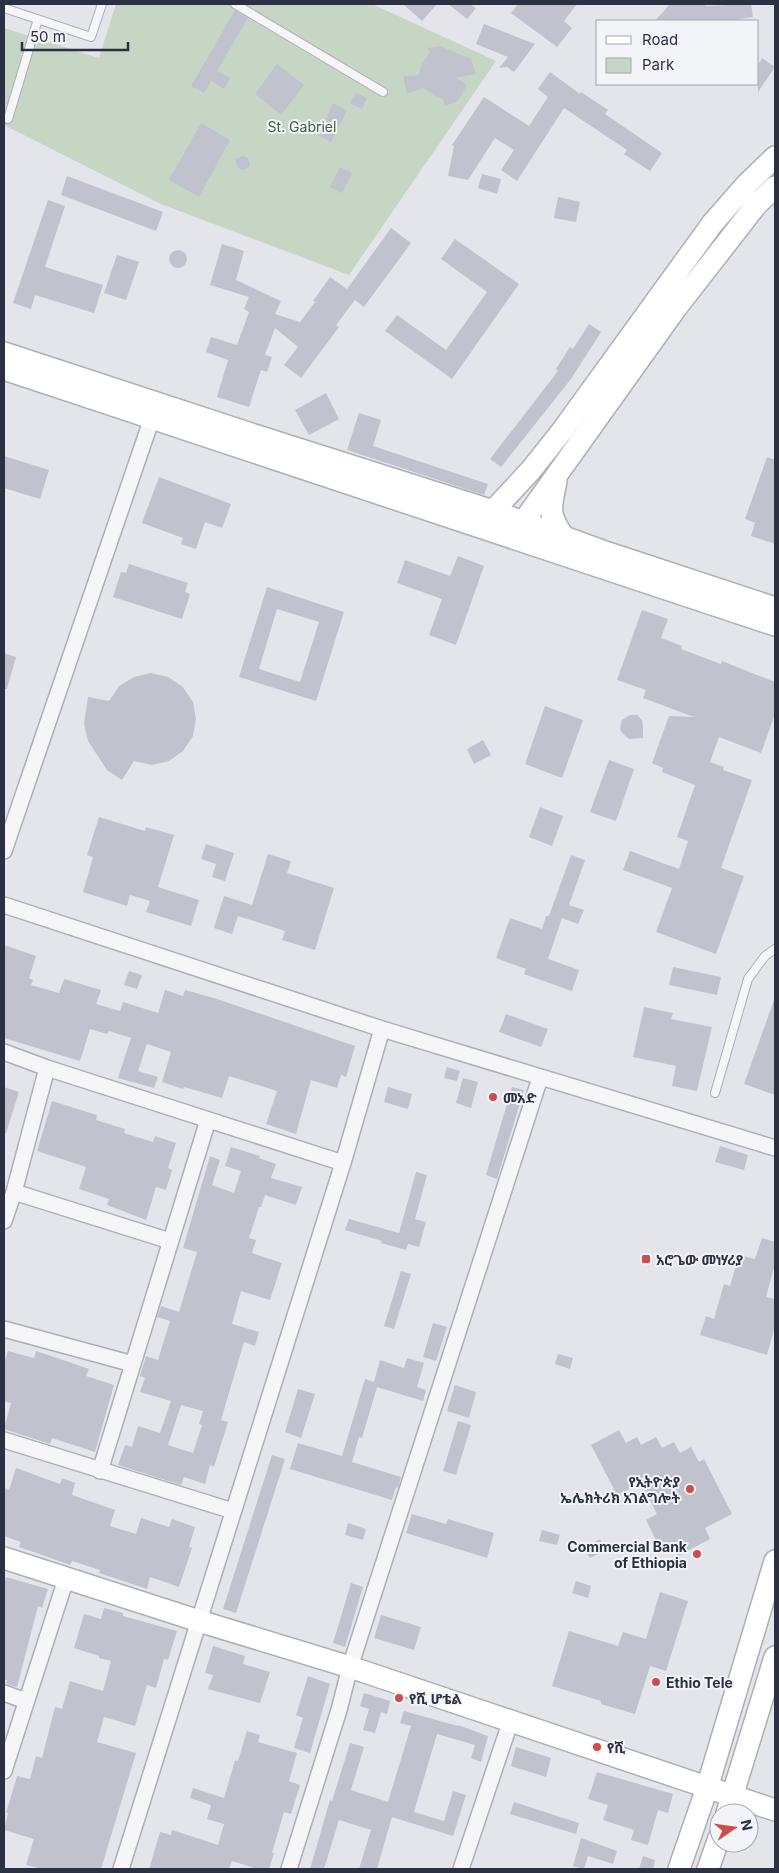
<svg xmlns="http://www.w3.org/2000/svg" width="779" height="1873" font-family="Inter,'Noto Sans Ethiopic',sans-serif">
	<style>
		.green { fill: #c6d5c4 }
		.building { fill: #c0c3ce; fill-rule: evenodd }
		.lines { fill: none; stroke-linecap: round; stroke-linejoin: round }
		.lane-casing { stroke: #acafb9; stroke-width: 10 }
		.street-casing { stroke: #acafb9; stroke-width: 18 }
		.secondary-casing { stroke: #acafb9; stroke-width: 24 }
		.lane { stroke: #f6f6f9; stroke-width: 8 }
		.street { stroke: #f6f6f9; stroke-width: 15 }
		.secondary { stroke: #fff; stroke-width: 21 }
		.poi-dot { fill: #ce4c4a; stroke: #f3f4f8; stroke-width: 2 }
		.labels { text-anchor: middle; dominant-baseline: central; stroke-width: 4; stroke-linejoin: round; paint-order: stroke }
		.park-label { font-size: 14px; fill: #395f38; stroke: #f3f4f8 }
		.poi-label { font-size: 14px; font-weight: bold; fill: #2b3043; stroke: #f3f4f8; text-anchor: start }
	</style>
	<rect width="100%" height="100%" fill="#e3e5eb"/>
	<path class="green" d="M116 4H372L496 61 349 275 161 204 4 125V28L99 58Z"/>
	<path class="building" d="M403 4H437L422 21Z
		M448 4H470L476 8 467 19Z
		M518 4H577L564 21 572 28 557 47 511 13Z
		M670 4H703L706 6 751 4 753 17 729 21H655Z
		M235 10 248 18 217 71 230 78 224 89 211 81 204 93 191 86Z
		M484 24 535 44 514 72 507 67 499 68 508 57 476 44Z
		M440 46 471 59 476 74 456 78 467 85 458 101 445 106 443 99 436 97 424 88 407 94 403 76 419 75 422 64 430 52 428 48Z
		M762 58 775 67 758 92V65Z
		M277 64 304 85 281 115 255 94Z
		M550 72 580 94 581 92 608 110 605 114 662 153 650 171 624 154 627 150 564 108 517 181 501 170 514 150 495 138 468 180 448 176 454 146 452 145 484 97 529 126 548 97 538 89Z
		M356 92 367 98 362 109 350 103Z
		M333 103 347 110 331 142 318 135Z
		M201 123 230 140 199 197 169 180Z
		M243 156 248 158 250 164 248 168 243 170 238 168 235 159Z
		M340 167 352 173 342 193 330 187Z
		M482 174 501 179 497 194 478 188Z
		M67 176 163 212 156 231 61 195Z
		M558 197 580 202 576 222 554 218Z
		M48 200 65 206 45 267 103 285 94 313 35 295 31 309 13 303Z
		M391 228 411 243 364 307 355 300 336 325 339 327 301 378 284 365 298 347 275 328 265 355 272 357 267 372 261 370 249 407 217 397 228 360 206 352 211 337 237 345 249 312 244 309 249 297 210 285 222 244 244 251 236 280 281 301 275 314 300 322 315 302 313 301 330 277 347 289Z
		M455 239 519 284 452 379 385 331 397 315 446 350 487 292 441 259Z
		M169 259a9 9 0 1 1 18 0a9 9 0 1 1-18 0Z
		M117 255 139 262 126 300 104 293Z
		M589 324 601 332 571 379 501 467 490 459 558 371 556 369 570 347 573 349Z
		M326 393 339 419 309 435 295 410Z
		M359 413 381 420 373 446 488 484 484 495 347 450Z
		M4 456 49 470 40 499 4 488Z
		M767 457 775 460V544L751 536 755 523 745 519Z
		M159 477 231 504 222 528 205 522 196 549 181 544 183 538 142 523Z
		M458 556 484 566 456 645 429 635 442 599 397 583 405 560 450 576Z
		M129 564 188 583 185 592 190 594 182 619 113 597 121 572 126 573Z
		M267 587 344 612 316 701 239 677ZM277 609 319 622 300 682 259 669Z
		M642 610 668 619 661 638 682 646 681 649 721 664 722 661 775 682V714L761 753 719 737 710 762 724 767 723 770 752 780 721 868 744 876 716 954 656 932 672 888 623 870 630 851 679 869 688 841 677 837 695 785 662 772 663 768 652 763 669 716 694 717 643 698 646 690 617 680Z
		M4 653 16 657 7 689H4Z
		M151 673 168 677 183 687 193 702 196 719 193 736 183 751 169 761 152 765 134 761 122 780 107 770 88 741 84 724 88 697 109 701 119 686 134 677Z
		M545 706 583 720 562 778 525 764Z
		M630 715H637L642 720 643 725V738L629 739 622 733 620 729 622 720Z
		M483 740 491 755 474 764 467 749Z
		M609 760 634 769 616 821 590 812Z
		M540 807 563 816 552 846 529 837Z
		M99 817 145 831 146 827 174 835 158 887 199 900 191 926 146 912 150 901 130 895 127 906 83 892 93 857 87 855Z
		M206 844 234 853 225 881 212 877 216 864 201 859Z
		M268 854 291 861 287 873 334 888 315 950 282 940 285 931 238 916 232 934 214 928 224 896 252 905Z
		M571 855 585 860 569 905 584 910 578 924 562 918 548 959 579 970 572 991 524 974 526 969 496 958 510 918 542 929 546 916H549Z
		M4 945 36 956 29 978 33 980 31 985 59 993 64 979 101 990 96 1004 120 1011 123 1002 158 1013 165 990 183 996 185 990 214 998 355 1046 346 1077 341 1075 337 1088 311 1080 296 1134 266 1124 277 1091 229 1076 222 1098 184 1087 183 1089 162 1082 171 1052 147 1044 138 1071 158 1077 154 1088 118 1078 131 1038 109 1031 107 1034 90 1029 80 1061 4 1038Z
		M673 967 721 977 717 995 669 985Z
		M129 971 142 975 137 989 124 985Z
		M774 1000H775V1095L744 1084Z
		M644 1007 673 1013 671 1019 712 1027 697 1091 672 1086 676 1066 633 1057Z
		M506 1014 548 1029 541 1047 499 1032Z
		M447 1067 460 1071 457 1081 444 1078Z
		M463 1078 478 1082 471 1108 456 1103Z
		M4 1087 19 1092 6 1133H4Z
		M388 1087 412 1094 408 1109 384 1102Z
		M512 1087 524 1090 497 1179 486 1175Z
		M52 1101 97 1115 96 1120 125 1129 124 1133 153 1142 155 1136 176 1143 168 1168 172 1170 166 1190 156 1187 146 1220 107 1205 109 1199 79 1189 86 1167 37 1151Z
		M720 1146 748 1155 744 1170 715 1162Z
		M231 1147 260 1156 259 1158 276 1164 271 1178 302 1187 296 1205 265 1195 261 1207H259L249 1238 256 1240 252 1253 282 1263 270 1300 241 1291 232 1324 259 1332 255 1346 244 1342 221 1420 228 1422 214 1467 210 1465 205 1484 184 1477 181 1485 118 1465 125 1445 132 1447 138 1426 160 1433 171 1401 140 1392 145 1378 140 1376 146 1356 158 1360 170 1321 157 1317 161 1306 179 1312 197 1252 183 1248 210 1156 220 1160 212 1185 234 1193 241 1171 225 1166ZM181 1405 203 1411 199 1424 202 1425 193 1453 168 1445Z
		M416 1172 427 1175 415 1219 426 1222 419 1247 408 1244 406 1250 381 1243 382 1241 345 1230 349 1219 399 1233Z
		M762 1238 775 1242V1264L766 1297 775 1299V1326L767 1355 700 1335 706 1316 714 1319 724 1284 730 1286 739 1255 755 1259Z
		M401 1271 411 1274 394 1329 384 1326Z
		M433 1323 447 1327 436 1361 423 1357Z
		M8 1351 34 1358 36 1351 69 1362 89 1369 86 1376 114 1385 95 1452 52 1438 50 1444 4 1429 11 1403 4 1401V1364Z
		M558 1354 573 1358 570 1369 555 1364Z
		M407 1358 424 1363 417 1387 426 1390 423 1401 377 1387 362 1438 359 1437 352 1462 401 1477 398 1488 396 1487 392 1500 290 1469 298 1443 342 1456 365 1379 374 1382 380 1360 404 1368Z
		M455 1385 476 1392 469 1418 447 1411Z
		M298 1389 315 1394 301 1438 285 1432Z
		M458 1421 471 1425 456 1475 443 1471Z
		M619 1430 626 1443 637 1437 641 1445 656 1437 662 1448 674 1442 680 1453 691 1447 699 1462 704 1459 732 1514 705 1528 710 1539 678 1556 671 1543 660 1548 646 1520 657 1514 641 1483 617 1495 591 1445Z
		M272 1455 285 1459 236 1613 223 1609Z
		M16 1468 60 1484 62 1478 75 1483 72 1495 115 1510 110 1526 136 1534 141 1518 169 1527 172 1519 195 1527 189 1547 192 1548 179 1587 150 1577 147 1589 99 1573 100 1570 72 1561 70 1565 48 1557 19 1547 21 1542 4 1536V1488L9 1490Z
		M412 1514 446 1524 448 1519 494 1533 487 1558 406 1533Z
		M348 1523 366 1529 363 1540 345 1535Z
		M542 1530 560 1535 557 1545 539 1541Z
		M600 1539 606 1550 590 1558 584 1548Z
		M6 1577 48 1589 42 1608 38 1606 17 1687 6 1684 7 1680H4V1585Z
		M576 1581 591 1586 588 1598 572 1593Z
		M351 1583 363 1587 345 1647 333 1643Z
		M660 1592 688 1601 666 1671 650 1666 635 1714 601 1704V1701L552 1686 569 1631 618 1646 623 1632 646 1639Z
		M104 1608 123 1613V1616L177 1631 168 1660 164 1659 156 1688 147 1685 135 1726 104 1717 97 1742 136 1753 101 1869H43L26 1865 34 1839 4 1830 8 1813H6L17 1776 30 1779 36 1756 42 1758 55 1707 62 1709 70 1681 103 1691 111 1661 99 1658V1656L74 1648 84 1614 101 1619Z
		M381 1615 421 1627 414 1650 374 1638Z
		M213 1646 245 1656 243 1664 270 1672 260 1703 208 1689 213 1675 205 1673Z
		M308 1676 330 1684 310 1753 294 1748 303 1718 296 1715Z
		M364 1693 390 1701 387 1714 381 1712 375 1733 363 1730 369 1709 360 1706Z
		M404 1711 458 1726V1725L488 1736 481 1762 471 1758 475 1745 437 1734 414 1812 444 1821 453 1791 466 1795 453 1836 392 1817 377 1869H359L371 1830 339 1820 324 1869H310L330 1800 332 1801 350 1743 364 1747 351 1790 388 1802 411 1726 400 1723Z
		M247 1731 260 1735 258 1742 297 1753 289 1781 300 1785 291 1814 284 1812 272 1853H274L269 1869H258L232 1861 229 1869H149L160 1832 171 1835 172 1830 218 1845 224 1824 207 1819 211 1805 190 1798 193 1788 224 1798 235 1760 238 1761Z
		M516 1747 551 1758 546 1777 511 1766Z
		M597 1772 673 1794 668 1813 658 1810 648 1845 631 1840 634 1830 603 1820 608 1805 588 1799Z
		M514 1802 579 1823 576 1834 510 1814Z
		M581 1838 617 1851 613 1864 588 1856 584 1869 573 1866Z
		M643 1856 655 1860 653 1869H639Z"/>
	<g class="lines">
		<defs>
			<path id="lane" d="M235 4 383 92
				M4 8 91 37 102 4
				M8 119 38 19
				M715 1093 748 979 765 956 775 949"/>
			<path id="street" d="M4 851 152 418
				M4 905 382 1029 775 1148
				M4 1052 47 1068 343 1163
				M14 1192 170 1241
				M4 1221 14 1192 47 1068
				M4 1329 133 1364
				M4 1440 233 1511
				M100 1471 208 1120
				M4 1693 26 1701
				M4 1771 66 1579
				M121 1869 343 1163 382 1029
				M289 1869 339 1710 350 1667 540 1078
				M461 1869 511 1720"/>
			<path id="secondary" d="M4 353 254 435 493 511 608 553 775 608
				M4 369 775 625
				M556 481C551 508 547 513 563 536
				M486 522 493 511 531 470 562 431 712 224 747 184 775 157
				M516 532 676 308 757 204 775 187
				M4 1558 199 1621 350 1667 775 1810
				M727 1813 775 1657
				M679 1869 707 1788 775 1561
				M708 1869 719 1838"/>
		</defs>
		<use href="#lane" class="lane-casing"/>
		<use href="#street" class="street-casing"/>
		<use href="#secondary" class="secondary-casing"/>
		<use href="#lane" class="lane"/>
		<use href="#street" class="street"/>
		<use href="#secondary" class="secondary"/>
	</g>
	<g class="poi-dot">
		<circle cx="493" cy="1097" r="5"/>
		<rect x="641" y="1254" width="10" height="10" rx="2.5"/>
		<circle cx="690" cy="1489" r="5"/>
		<circle cx="697" cy="1554" r="5"/>
		<circle cx="656" cy="1682" r="5"/>
		<circle cx="399" cy="1698" r="5"/>
		<circle cx="597" cy="1747" r="5"/>
	</g>
	<g class="labels">
		<g class="park-label">
			<text x="302" y="126">St. Gabriel</text>
		</g>
		<g class="poi-label">
			<text x="503" y="1097">መአድ</text>
			<text x="656" y="1259">አሮጌው መነሃሪያ</text>
			<text x="680" y="1481" text-anchor="end">የኢትዮጵያ<tspan x="680" dy="16">ኤሌክትሪክ አገልግሎት</tspan></text>
			<text x="687" y="1546" text-anchor="end">Commercial Bank<tspan x="687" dy="16">of Ethiopia</tspan></text>
			<text x="666" y="1682">Ethio Tele</text>
			<text x="409" y="1698">የሺ ሆቴል</text>
			<text x="607" y="1747">የሺ</text>
		</g>
	</g>
	<rect width="779" height="1873" fill="none" stroke="#2b3043" stroke-width="10"/>
	<rect x="596" y="20" width="162" height="65" fill="#f3f4f8" stroke="#a3a6b0"/>
	<rect x="606" y="36" width="25" height="8" fill="#ffffff" stroke="#a3a6b0"/>
	<text x="642" y="45" font-size="15" fill="#2b3043">Road</text>
	<rect x="606" y="58" width="25" height="15" fill="#c6d5c4" stroke="#a3a6b0"/>
	<text x="642" y="70" font-size="15" fill="#2b3043">Park</text>
	<g transform="translate(734 1828) rotate(77)"><circle r="24" fill="#f3f4f8" stroke="#a3a6b0"/>
	<path d="M0-4L9 19L0 12L-9 19Z" fill="#ce4c4a"/>
	<text y="-8" font-size="14" font-weight="bold" text-anchor="middle" fill="#2b3043">N</text>
	</g>
	<path d="M22 42v8h106v-8" fill="none" stroke="#2b3043" stroke-width="2.5"/>
	<text x="30" y="42" font-size="15" fill="#2b3043" stroke="#f3f4f8" stroke-width="4" paint-order="stroke">50 m</text>
</svg>
